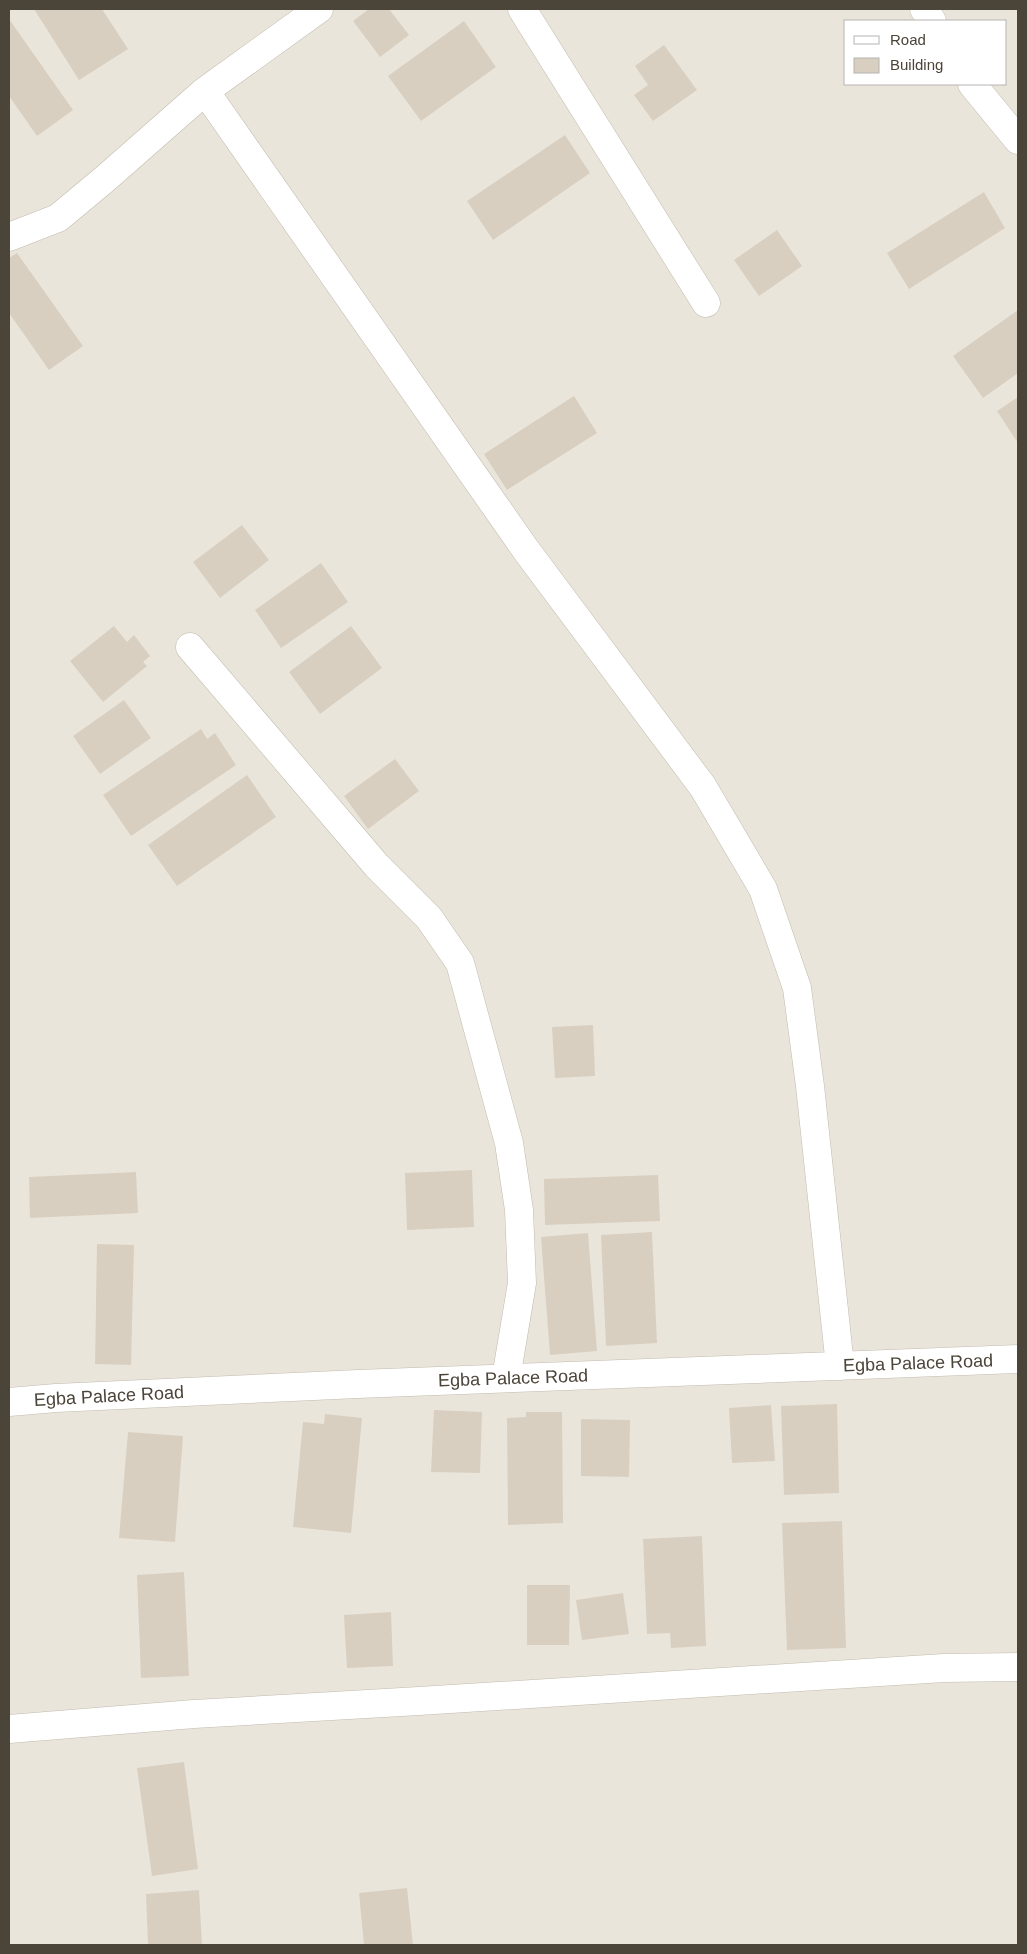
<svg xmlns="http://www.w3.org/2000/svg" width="1027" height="1954" font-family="Arial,sans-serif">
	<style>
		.residential { fill: #eae5da; fill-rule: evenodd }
		.building { fill: #d8cfc1 }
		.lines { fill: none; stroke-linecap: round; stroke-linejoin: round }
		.minor-casing { stroke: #c2bbae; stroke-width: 29 }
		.minor { stroke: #fff; stroke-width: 28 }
		.labels { text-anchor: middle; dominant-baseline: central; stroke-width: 4; stroke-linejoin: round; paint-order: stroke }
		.street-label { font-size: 18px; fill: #4b4439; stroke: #fff }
	</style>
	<rect width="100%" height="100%" fill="#f6f3ec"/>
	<path class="residential" d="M9 9H1018V1945H9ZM846 21H1006V84H846Z"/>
	<path class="building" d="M34 9H102L128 49 79 80Z
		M369 9H389L409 35 380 57 353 21Z
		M9 19 73 110 37 136 9 96Z
		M464 21 496 67 421 121 388 76Z
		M664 45 697 90 653 121 634 95 648 85 635 66Z
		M565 135 590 173 493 240 467 201Z
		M984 192 1005 228 909 289 887 253Z
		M777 230 802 266 759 296 734 260Z
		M17 253 83 346 49 370 9 313V258Z
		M1018 310V373L983 398 953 356Z
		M574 396 597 433 507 490 484 454Z
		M1018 397V443L997 411Z
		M242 525 269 560 220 598 193 562Z
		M321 563 348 602 281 648 255 610Z
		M114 626 127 642 134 635 150 656 143 662 147 666 103 702 70 661Z
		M351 626 382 668 320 714 289 672Z
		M124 700 151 738 100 774 73 736Z
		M201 729 207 739 215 733 236 765 131 836 103 795Z
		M395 759 419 791 368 829 344 796Z
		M247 775 276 817 177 886 148 845Z
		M593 1025 595 1076 555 1078 552 1027Z
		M472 1170 474 1227 407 1230 405 1173Z
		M136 1172 138 1213 30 1218 29 1177Z
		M658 1175 660 1221 545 1225 544 1179Z
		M652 1232 657 1343 606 1346 601 1235Z
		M588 1233 597 1351 550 1355 541 1237Z
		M97 1244 134 1245 131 1365 95 1364Z
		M837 1404 839 1493 784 1495 781 1406Z
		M771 1405 775 1461 732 1463 729 1408Z
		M434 1410 482 1412 480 1473 431 1472Z
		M526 1412H562L563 1523 508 1525 507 1418 526 1417Z
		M325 1414 362 1418 351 1533 293 1527 303 1422 324 1424Z
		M581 1419 630 1420 629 1477 581 1476Z
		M128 1432 183 1436 175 1542 119 1538Z
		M842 1521 846 1648 787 1650 782 1523Z
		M702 1536 706 1646 671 1648 670 1633 647 1634 643 1539Z
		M184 1572 189 1676 141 1678 137 1575Z
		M527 1585H570L569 1645H527Z
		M623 1593 629 1634 582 1640 576 1600Z
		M391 1612 393 1666 347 1668 344 1615Z
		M184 1762 198 1869 152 1876 137 1768Z
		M407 1888 413 1945H364L359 1893Z
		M199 1890 202 1945H148L146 1894Z"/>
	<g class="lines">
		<defs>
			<path id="minor" d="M319 9 205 91 526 550 703 787 763 889 797 988 810 1086 840 1366
				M522 9 706 303
				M924 9 932 21
				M972 84 1018 140
				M9 237 58 218 106 178 205 91
				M190 647 377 866 429 918 460 963 509 1143 519 1210 522 1283 506 1378
				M9 1402 56 1398 358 1384 1018 1359
				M9 1729 194 1714 419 1701 944 1668 1018 1667"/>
		</defs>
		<use href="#minor" class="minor-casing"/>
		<use href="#minor" class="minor"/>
	</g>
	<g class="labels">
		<g class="street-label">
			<text transform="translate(918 1363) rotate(-2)">Egba Palace Road</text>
			<text transform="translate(513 1378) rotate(-2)">Egba Palace Road</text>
			<text transform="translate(109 1396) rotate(-3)">Egba Palace Road</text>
		</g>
	</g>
	<rect width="1027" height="1954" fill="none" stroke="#4b4439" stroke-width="20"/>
	<rect x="844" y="20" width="162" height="65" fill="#ffffff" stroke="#b7b4b0"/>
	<rect x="854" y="36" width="25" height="8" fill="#ffffff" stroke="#b7b4b0"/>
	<text x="890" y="45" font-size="15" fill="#4b4439">Road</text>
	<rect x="854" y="58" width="25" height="15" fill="#d8cfc1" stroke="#b7b4b0"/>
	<text x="890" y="70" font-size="15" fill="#4b4439">Building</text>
</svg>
